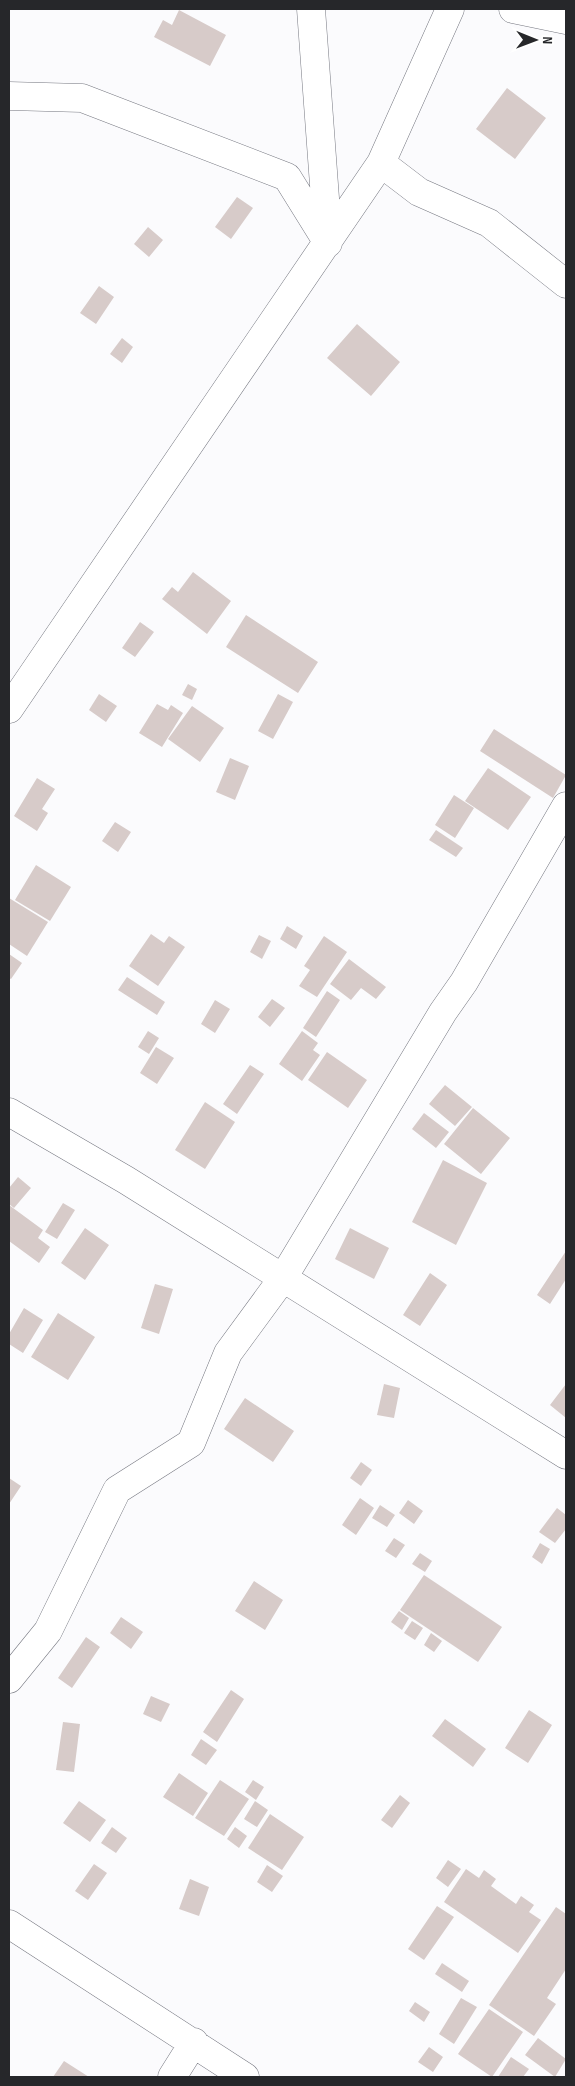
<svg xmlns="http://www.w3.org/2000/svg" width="575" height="2086" font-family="'Sofia Sans Condensed',sans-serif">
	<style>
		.building { fill: #d7cbc9 }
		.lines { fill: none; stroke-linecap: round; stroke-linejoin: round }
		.minor-casing { stroke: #767881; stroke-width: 29 }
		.minor { stroke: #fff; stroke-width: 28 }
	</style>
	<rect width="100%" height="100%" fill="#fbfbfd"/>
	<path class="building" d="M179 10 226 35 210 66 154 37 163 20 172 25Z
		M507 88 546 118 515 159 476 129Z
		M237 197 253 208 231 239 215 227Z
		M148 227 163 240 149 257 134 244Z
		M99 286 114 297 96 324 80 313Z
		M357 324 400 362 371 396 327 358Z
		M122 338 133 347 122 363 110 354Z
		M193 572 231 601 207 634 162 599 172 587 178 592Z
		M246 615 318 662 298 693 226 647Z
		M140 622 154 632 135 657 122 648Z
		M188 684 197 689 192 700 182 695Z
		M99 694 117 706 106 722 89 710Z
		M278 694 293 702 273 739 258 731Z
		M157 704 168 710 171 705 183 713 162 747 139 733Z
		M192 706 224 728 200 762 168 739Z
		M494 729 566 775 553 798 480 751Z
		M230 758 249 766 235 800 216 792Z
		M488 768 531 797 508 830 465 801Z
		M37 778 55 789 42 809 48 813 37 831 14 816Z
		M454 795 474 808 455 838 435 825Z
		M115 822 131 832 118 852 102 841Z
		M436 830 463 848 456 857 429 840Z
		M36 865 71 887 50 921 15 900Z
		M9 898 48 922 27 956 9 944Z
		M287 926 303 936 296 949 280 939Z
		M151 934 164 943 169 936 185 947 158 986 129 966Z
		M259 935 271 941 262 959 250 952Z
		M324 936 347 952 317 997 299 986 310 970 304 966Z
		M9 954 22 963 11 979 9 978Z
		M349 959 386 987 376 999 361 988 351 1000 330 984Z
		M127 977 165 1002 157 1015 118 990Z
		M327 991 340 1000 316 1037 303 1028Z
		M272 999 285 1008 270 1027 258 1017Z
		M215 1000 230 1009 215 1033 201 1024Z
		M148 1031 159 1038 149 1054 138 1047Z
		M302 1031 318 1043 313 1050 320 1055 302 1081 279 1064Z
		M156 1047 174 1058 157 1084 140 1073Z
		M327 1052 367 1080 348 1108 308 1080Z
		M250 1065 264 1074 237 1114 223 1104Z
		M445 1085 472 1107 455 1126 429 1104Z
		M205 1102 235 1122 205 1169 175 1150Z
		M473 1108 510 1138 481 1174 444 1144Z
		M424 1113 449 1132 436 1148 412 1129Z
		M443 1160 487 1183 456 1245 412 1222Z
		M18 1177 31 1188 14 1208 9 1204V1188Z
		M63 1203 75 1210 57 1239 45 1232Z
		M9 1205 43 1230 38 1238 50 1247 39 1263 9 1241Z
		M85 1228 109 1245 85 1280 61 1263Z
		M350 1228 389 1248 374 1279 335 1259Z
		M566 1251V1279L550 1304 537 1295Z
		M430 1273 447 1285 420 1326 403 1315Z
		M155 1284 173 1289 159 1334 141 1328Z
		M24 1308 43 1320 23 1353 9 1344V1334Z
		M58 1313 95 1337 68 1380 31 1357Z
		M384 1384 400 1388 394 1418 377 1415Z
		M566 1384V1418L550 1405Z
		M245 1398 294 1431 273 1462 224 1429Z
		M361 1462 372 1470 361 1486 350 1478Z
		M9 1478 21 1486 9 1504Z
		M360 1498 374 1508 356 1535 342 1525Z
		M408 1500 423 1511 414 1524 399 1513Z
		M380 1505 395 1515 387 1527 372 1518Z
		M557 1508 566 1515V1529L555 1543 539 1532Z
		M394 1538 405 1545 396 1558 385 1551Z
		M540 1543 550 1549 542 1564 532 1557Z
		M420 1553 432 1561 425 1572 412 1564Z
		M424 1575 502 1627 478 1662 400 1610Z
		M254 1581 283 1600 265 1630 235 1611Z
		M399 1611 409 1618 402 1630 391 1622Z
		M121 1617 143 1632 131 1649 110 1633Z
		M412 1621 423 1628 415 1640 404 1633Z
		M431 1633 442 1641 434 1652 424 1645Z
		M86 1637 100 1647 72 1688 58 1678Z
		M231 1690 244 1699 217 1742 203 1732Z
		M151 1696 170 1704 161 1722 143 1714Z
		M529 1710 552 1725 528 1763 505 1748Z
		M445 1719 486 1749 473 1767 432 1736Z
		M63 1722 80 1724 74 1772 56 1770Z
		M201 1739 217 1750 206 1765 191 1755Z
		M179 1773 208 1793 193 1816 163 1797Z
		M220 1780 249 1799 224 1836 195 1818Z
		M253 1780 264 1787 256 1800 245 1792Z
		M400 1795 410 1803 392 1828 381 1820Z
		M79 1801 106 1820 90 1842 63 1823Z
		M255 1801 268 1810 257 1827 244 1819Z
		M270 1814 304 1837 282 1870 248 1848Z
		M112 1827 127 1838 116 1853 101 1843Z
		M235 1827 247 1836 239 1848 227 1839Z
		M448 1860 461 1869 448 1887 436 1878Z
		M94 1864 107 1873 88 1900 75 1891Z
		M267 1865 283 1876 272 1892 257 1882Z
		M466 1869 479 1878 484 1870 496 1879 491 1886 516 1904 521 1896 534 1905 529 1912 541 1920 518 1953 444 1902Z
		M190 1879 209 1887 199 1916 179 1909Z
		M437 1906 454 1917 424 1960 408 1949Z
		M556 1907 566 1914V1969L547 1998 556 2004 534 2036 489 2005Z
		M442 1963 469 1981 462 1992 435 1974Z
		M461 1998 477 2007 454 2044 439 2034Z
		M415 2002 430 2012 424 2022 409 2011Z
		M489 2009 523 2032 492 2077 458 2054Z
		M538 2038 566 2059 555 2077 525 2055Z
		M429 2047 443 2057 433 2072 418 2062Z
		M511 2057 529 2069 523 2077H498Z
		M64 2061 89 2077H53Z"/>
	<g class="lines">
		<defs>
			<path id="minor" d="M311 9 328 239
				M513 9 566 20
				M9 96 82 98 287 177 328 243
				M381 163 419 192 489 223 566 284
				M9 709 381 163 450 9
				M9 1112 126 1180 566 1455
				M9 1679 48 1631 117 1490 191 1443 228 1353 283 1278 443 1012 464 982 566 806
				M9 1924 245 2077
				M172 2077 194 2042"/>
		</defs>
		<use href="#minor" class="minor-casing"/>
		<use href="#minor" class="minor"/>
	</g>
	<rect width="575" height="2086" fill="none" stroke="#26272a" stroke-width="20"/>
	<g transform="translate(535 40) rotate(91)" stroke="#ffffff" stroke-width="4" paint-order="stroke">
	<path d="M0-4L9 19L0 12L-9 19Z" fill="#26272a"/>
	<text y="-8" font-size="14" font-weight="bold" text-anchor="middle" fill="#26272a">N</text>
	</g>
</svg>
